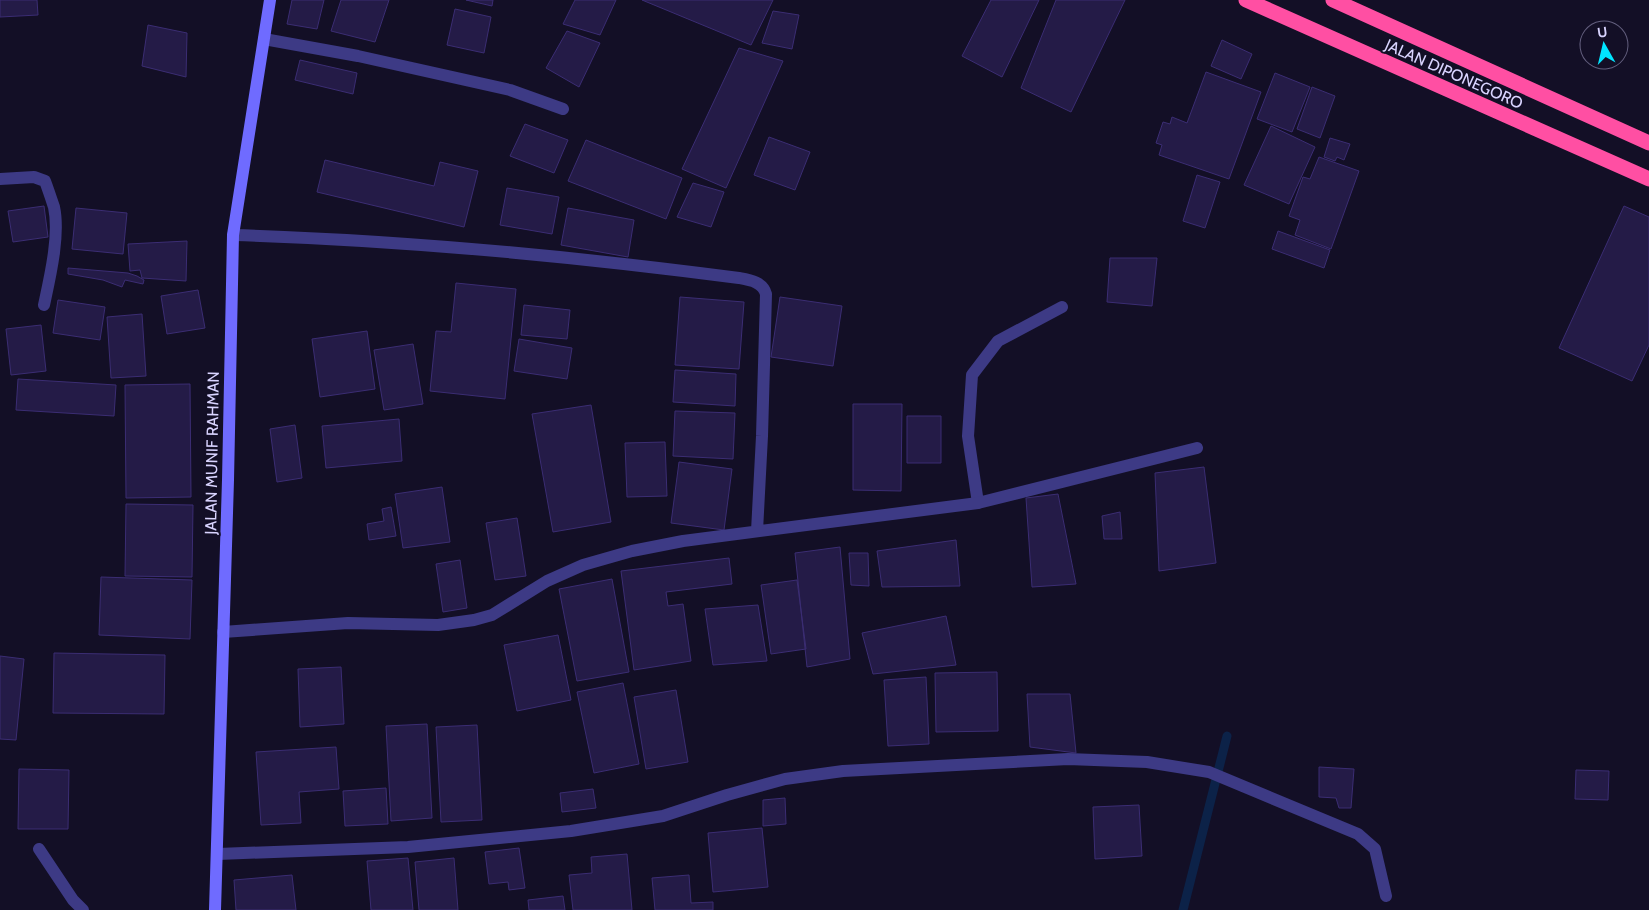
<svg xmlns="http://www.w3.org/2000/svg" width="1649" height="910" font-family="Cabin,sans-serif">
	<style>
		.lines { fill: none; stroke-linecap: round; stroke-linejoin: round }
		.stream { stroke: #0c2248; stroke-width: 9 }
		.building { fill: #241b47; stroke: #3b2d73 }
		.lane { stroke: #3d3a85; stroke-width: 12 }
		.street { stroke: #3d3a85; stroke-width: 12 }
		.secondary { stroke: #6f6bff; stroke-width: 12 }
		.highway { stroke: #ff4fa3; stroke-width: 15 }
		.labels { text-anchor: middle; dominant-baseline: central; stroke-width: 4; stroke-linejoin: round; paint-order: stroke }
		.street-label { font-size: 16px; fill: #d9d4ff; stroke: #130f26 }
	</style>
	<rect width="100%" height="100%" fill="#130f26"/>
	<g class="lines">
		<path class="stream" d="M1183 910 1227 736"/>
	</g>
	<path class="building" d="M0 0H37L38 15 0 17Z
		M292 0H324L317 29 287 24Z
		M341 0H389L375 42 331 31Z
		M466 0H493L492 6Z
		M575 0H616L600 35 563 24Z
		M642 0H773L751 45Z
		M991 0H1039L1002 77 962 56Z
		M1056 0H1125L1071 112 1021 88Z
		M455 9 491 17 484 53 447 45Z
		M773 11 799 15 792 49 762 43Z
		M148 25 187 33 186 77 142 66Z
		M567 31 600 43 579 87 546 68Z
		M1222 40 1252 54 1241 79 1211 66Z
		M739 48 783 61 726 188 682 169Z
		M300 60 357 73 353 94 295 80Z
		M1206 72 1261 92 1229 179 1159 155 1162 145 1156 143 1163 122 1170 124 1172 117 1187 123Z
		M1275 73 1310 87 1292 132 1257 119Z
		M1312 87 1335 96 1320 138 1297 129Z
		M525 124 568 140 554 173 510 156Z
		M1271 126 1315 147 1289 204 1244 185Z
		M769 137 810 152 795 190 754 175Z
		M1330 138 1350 144 1344 160 1337 157 1335 161 1324 157Z
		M586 140 682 178 666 219 568 181Z
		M1319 157 1359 171 1331 249 1295 235 1300 220 1289 216 1303 177 1310 179Z
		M325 160 434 186 440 162 478 171 464 227 317 192Z
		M1197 175 1220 182 1205 228 1183 221Z
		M693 183 724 192 711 227 677 217Z
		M507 188 559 197 552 234 500 225Z
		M44 206 48 237 13 242 8 211Z
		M1624 206 1649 217V345L1632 381 1559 348Z
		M76 208 127 213 123 254 72 249Z
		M568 208 634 220 628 257 561 245Z
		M1278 231 1330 250 1324 268 1272 249Z
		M187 241 186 281 142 278 140 270 130 271 128 244Z
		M1110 258H1157L1152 306 1107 302Z
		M68 268 128 273 137 276 144 280 143 284 125 280 122 287 103 280 68 274Z
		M456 283 516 289 505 399 430 391 436 331 451 332Z
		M198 290 205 328 167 334 161 296Z
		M680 297 744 302 739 369 675 365Z
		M780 297 842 306 833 366 771 357Z
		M58 300 105 307 100 340 53 333Z
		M524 305 570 310 567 339 521 335Z
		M142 314 146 376 111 378 107 317Z
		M41 325 46 371 11 375 6 329Z
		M367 331 375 389 320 397 312 339Z
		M519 339 572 348 567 379 514 371Z
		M413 344 423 404 384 410 374 350Z
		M675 370 736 374 735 406 673 402Z
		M18 379 116 385 114 416 16 410Z
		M190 384 191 497 126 498 125 385Z
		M853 404H902L901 491 853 490Z
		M591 405 611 522 553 532 532 414Z
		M675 411 735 413 733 459 673 456Z
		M907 416H941V463H907Z
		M399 419 402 461 326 468 322 426Z
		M295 425 302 478 277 482 270 429Z
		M665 442 667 496 627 497 625 443Z
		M679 462 732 469 724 530 671 523Z
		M1204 467 1216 563 1159 571 1155 473Z
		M442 487 450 542 403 548 395 494Z
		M1058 494 1076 584 1032 587 1026 498Z
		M126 504 193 505 192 577 125 576Z
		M391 507 396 536 369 540 367 524 384 521 382 509Z
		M1120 512 1122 539H1104L1102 516Z
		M517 518 526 576 495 580 486 523Z
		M956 540 960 586 882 587 877 551Z
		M840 547 850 659 807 667 795 553Z
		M849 553H868L869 586 851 585Z
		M729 558 732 584 666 592 668 606 683 604 691 661 634 670 621 571Z
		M460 560 467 608 443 612 436 564Z
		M101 577 192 580 190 639 99 635Z
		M612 579 629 672 577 681 559 589Z
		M797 580 806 649 771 654 761 585Z
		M758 605 767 661 713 665 705 609Z
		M946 616 956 665 873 674 862 633Z
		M558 635 571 700 517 711 504 645Z
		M54 653 165 655 164 714 53 713Z
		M0 656 24 659 16 740 0 739Z
		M341 667 344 724 300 727 298 669Z
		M997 672 998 731 936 732 935 673Z
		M926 677 929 744 888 746 884 680Z
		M623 683 639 764 594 773 577 692Z
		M676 690 688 762 646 769 634 697Z
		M1027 694H1070L1076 753 1030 747Z
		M427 724 432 818 391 821 386 726Z
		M477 725 482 820 441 822 436 727Z
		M336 747 339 789 299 792 301 823 261 825 256 752Z
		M1319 767 1354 769 1351 808H1339L1336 798 1319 797Z
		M19 769 69 770 68 829H18Z
		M1576 770 1609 771 1608 800 1575 799Z
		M386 788 388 824 345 826 343 791Z
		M593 789 596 808 562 812 560 793Z
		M785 798 786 824 763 826V800Z
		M1139 805 1142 856 1095 859 1093 807Z
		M762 828 768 887 713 892 708 833Z
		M519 848 525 888 509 890 508 882 489 884 485 852Z
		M627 854 632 910H573L569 875 592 873 591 857Z
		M408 858 413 910H371L367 861Z
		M454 858 458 910H419L415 862Z
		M292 875 296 910H236L234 880Z
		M689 875 691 903 713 902V910H655L652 878Z
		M563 896 565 910H529L528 900Z"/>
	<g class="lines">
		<path class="lane" d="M978 503 968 436 972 375 998 341 1062 307
			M39 849 73 900 83 910"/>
		<path class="street" d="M264 39 358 56 510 90 563 109
			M0 179 34 177 45 181C48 189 51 198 54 207 60 235 50 277 44 305
			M233 235C402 240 571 256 739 278 750 280 763 282 766 294L762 436 757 531
			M223 632 348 623 438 625 474 620 492 615 547 581 583 565 632 551 683 541 978 503 1197 448
			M218 854 408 847 571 831 663 816 727 795 785 779 843 771 1068 759 1147 762 1209 772 1358 834 1375 849 1386 896"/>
		<path class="secondary" d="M215 910 228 480 233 235 270 0"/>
		<path class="highway" d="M1246 0 1649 179
			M1333 0 1649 143"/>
	</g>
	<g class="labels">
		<g class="street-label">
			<text transform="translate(1454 74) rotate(24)">JALAN DIPONEGORO</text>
			<text transform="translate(212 453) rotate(-89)">JALAN MUNIF RAHMAN</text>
		</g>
	</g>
	<g transform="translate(1604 45) rotate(352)"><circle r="24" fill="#130f26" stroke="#625e7d"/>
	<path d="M0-4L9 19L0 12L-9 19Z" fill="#00e5ff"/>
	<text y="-8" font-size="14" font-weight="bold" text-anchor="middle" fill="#d9d4ff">U</text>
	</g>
</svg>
